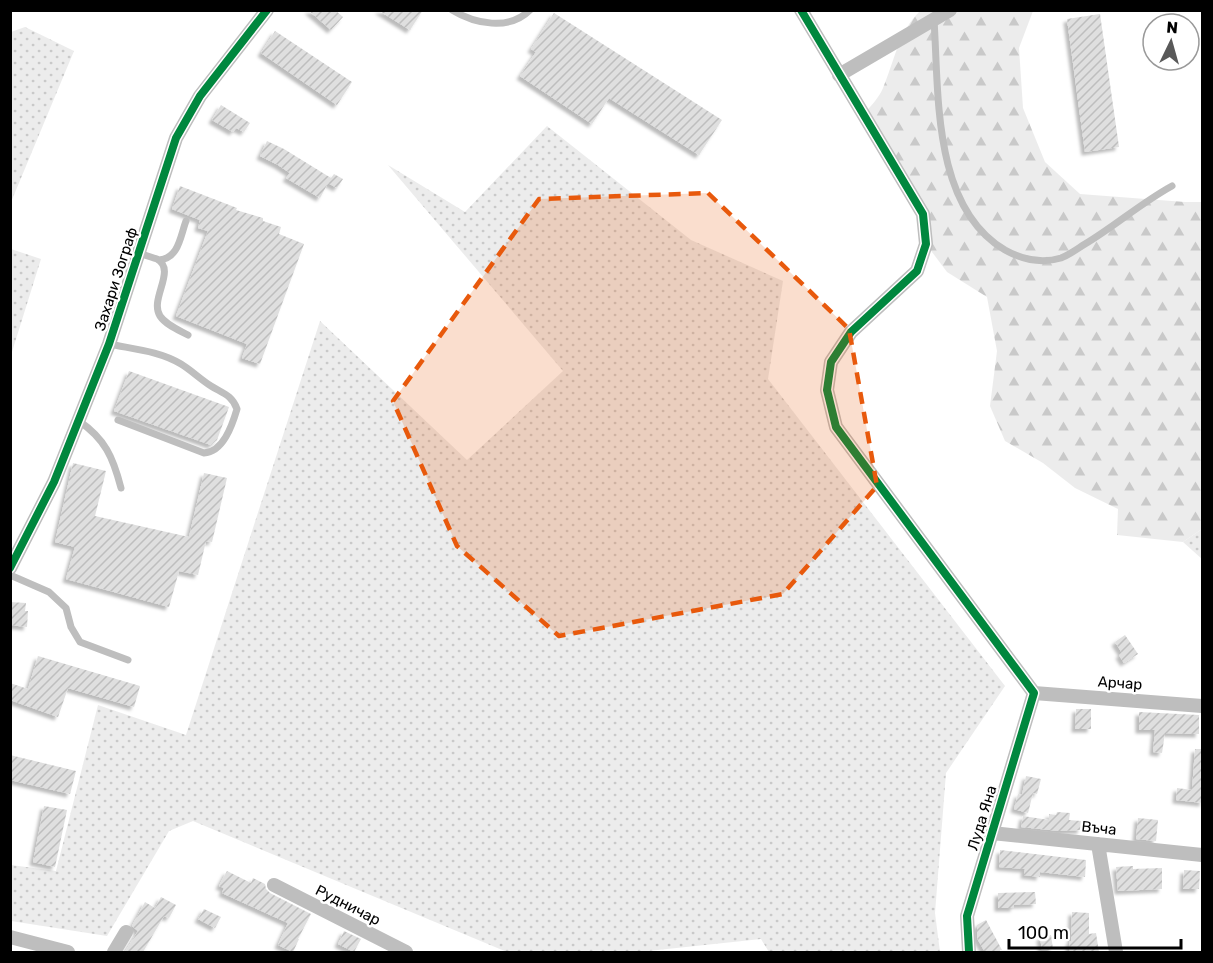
<svg xmlns="http://www.w3.org/2000/svg" width="1213" height="963" font-family="Rubik,sans-serif">
	<style>
		.grass { fill: url(#grass-dots) }
		.forest { fill: url(#forest-firs) }
		.building { fill: url(#building-hatch); filter: url(#shadow) }
		.lines { fill: none; stroke-linecap: round; stroke-linejoin: round }
		.service { stroke: #bebebe; stroke-width: 7 }
		.minor { stroke: #bebebe; stroke-width: 14 }
		.cycleway-casing { stroke: #fff; stroke-width: 11 }
		.cycleway { stroke: #00873e; stroke-width: 8 }
		.marked { fill: #e8590c; fill-opacity: 0.2; stroke: #e8590c; stroke-width: 4.5; stroke-dasharray: 12 8; stroke-linejoin: round }
		.labels { text-anchor: middle; dominant-baseline: central; stroke-width: 5; stroke-linejoin: round; paint-order: stroke }
		.street-label { font-size: 15px; fill: #000; stroke: #fff }
	</style>
	<defs>
		<pattern id="grass-dots" width="8" height="8" patternUnits="userSpaceOnUse" patternTransform="scale(1.5)"><rect width="8" height="8" fill="#ececec"/><path d="M2 2h.1M6 6h.1" fill="none" stroke="#c9c9c9" stroke-width="1.8" stroke-linecap="round"/></pattern>
		<pattern id="forest-firs" width="22" height="20" patternUnits="userSpaceOnUse" patternTransform="scale(1.5)"><rect width="22" height="20" fill="#ececec"/><path d="M5 1l3.5 6h-7zM16 11l3.5 6h-7z" fill="#c9c9c9"/></pattern>
		<pattern id="building-hatch" width="6" height="6" patternUnits="userSpaceOnUse" patternTransform="scale(1.5)"><rect width="6" height="6" fill="#dfdfdf"/><path d="M-1 1l2-2M0 6l6-6M5 7l2-2" fill="none" stroke="#bebebe"/></pattern>
		<filter id="shadow"><feDropShadow dx="-3.5" dy="3.5" stdDeviation="1.5" flood-color="#0004"/></filter>
	</defs>
	<rect width="100%" height="100%" fill="#fff"/>
	<path class="grass" d="M25 27 74 51 11 202V32Z
		M547 126 691 240 783 281 768 379 1005 686 946 773 935 913 940 952H769L761 939 639 952H507L193 821 169 831 107 936 11 921V865L56 871 98 705 186 735 320 321 467 460 563 371 388 165 465 212Z
		M11 249 41 259 11 355 10 249Z
		M1202 529V559L1183 542Z"/>
	<path class="forest" d="M920 11H1033L1019 48 1023 108 1045 162 1080 194 1185 202H1202V529L1183 542 1117 535 1118 509 1075 488 1043 463 1005 441 990 406 997 351 987 297 947 272 926 244 923 214 863 115C870 107 879 98 883 88 894 62 899 31 920 11Z"/>
	<path class="building" d="M308 10H335L343 17 331 30Z
		M378 10H423L410 30Z
		M554 13 722 120 699 155 609 98 592 124 520 76 536 52 531 49Z
		M1100 14 1119 147 1085 152 1067 19Z
		M275 31 352 82 337 105 261 53Z
		M221 105 250 123 244 132 236 128 233 132 212 120Z
		M267 141 284 149 331 178 334 174 343 179 337 188 328 183 320 198 286 178 290 173 278 165 260 156Z
		M180 186 237 208 236 210 263 218V221L281 227 279 234 304 244 260 364 242 358 247 344 176 316 208 231 198 228 200 220 172 209Z
		M129 371 229 407 217 440 211 445 114 411Z
		M73 463 106 471 95 516 189 537 204 473 227 478 212 542 206 541 198 575 179 571 169 607 66 579 75 547 55 542Z
		M10 602 26 603 25 611H28L27 627 10 625Z
		M1125 635 1138 654 1124 663 1119 655 1122 653 1115 642Z
		M38 656 140 686 134 707 68 688 58 717 10 700V683L28 689Z
		M1076 709H1091V729H1075Z
		M1139 712 1199 715V734L1165 733 1162 753 1153 752 1155 730H1139Z
		M1195 749H1203V803L1176 800 1177 788 1192 790Z
		M10 755 76 771 70 794 10 780Z
		M1026 776 1041 779 1037 794 1033 793 1028 813 1014 809 1018 794 1022 795Z
		M44 806 67 810 55 867 33 862Z
		M1057 812 1070 813 1069 820 1081 821V830L1060 831 1021 827 1023 816 1049 820V814L1056 815Z
		M1138 818 1158 820 1156 841 1136 839Z
		M1000 850 1086 860 1085 877 1040 872V877L1024 875 1025 869 999 867Z
		M1133 866V869L1162 868V889L1118 891 1116 867Z
		M1184 870 1200 871 1199 889H1183Z
		M227 871 251 883 253 878 265 884 266 889 270 893 311 914 298 939H299L293 952 278 945 288 923 222 893 224 888 219 886Z
		M1035 892 1036 904 1014 905V908H998V893Z
		M161 897 176 905 169 918 164 916 143 952H125L138 931 132 926 145 902 155 908Z
		M204 909 221 917 215 928 198 919Z
		M1072 912 1089 913V934L1096 933 1099 952H1070L1069 942 1071 941Z
		M986 920 1002 950H1000V952H985L977 938V925Z
		M344 931 361 939 354 952 338 944Z
		M1051 935 1053 949 1042 950 1040 937Z"/>
	<g class="lines">
		<path class="service" d="M452 10C475 24 509 31 530 10
			M934 20C939 93 932 207 1005 250 1023 260 1041 264 1061 258 1069 255 1077 249 1085 244 1115 226 1141 203 1172 186
			M139 253C144 255 151 257 157 259 177 270 149 299 160 316 166 325 179 330 188 335
			M159 260C179 258 180 237 186 221
			M109 344C133 349 160 351 181 364 191 370 200 379 211 386 222 393 232 395 237 409 232 426 223 452 204 453L118 420
			M79 421C105 439 113 457 121 488
			M10 575 49 592 66 608 71 627 80 642 128 660"/>
		<path class="minor" d="M801 10 923 214 926 244 917 271 851 332 831 362 827 390 836 427 1034 693
			M839 75 950 10
			M10 568 54 482 109 344 176 138 200 96 267 10
			M1034 693 1202 706
			M992 833 1202 855
			M1098 844 1116 952
			M274 885 406 952
			M10 937 68 952
			M114 952 126 932
			M969 952 967 916 1034 693"/>
		<defs>
			<path id="cycleway" d="M801 10 923 214 926 244 917 271 851 332 831 362 827 390 836 427 1034 693 967 916 969 952
				M10 568 54 482 109 344 176 138 200 96 267 10"/>
		</defs>
		<use href="#cycleway" class="cycleway-casing"/>
		<use href="#cycleway" class="cycleway"/>
	</g>
	<path class="marked" d="M708 193 849 329 877 486 783 594 559 636 457 546 393 401 539 199Z"/>
	<g class="labels">
		<g class="street-label">
			<text transform="translate(116 279) rotate(-72)">Захари Зограф</text>
			<text transform="translate(1120 683) rotate(4)">Арчар</text>
			<text transform="translate(982 818) rotate(-73)">Луда Яна</text>
			<text transform="translate(1099 828) rotate(6)">Въча</text>
			<text transform="translate(348 905) rotate(27)">Рудничар</text>
		</g>
	</g>
	<rect width="1213" height="963" fill="none" stroke="#000000" stroke-width="24"/>
	<g transform="translate(1171 42) rotate(5)"><circle r="28" fill="#ffffff" stroke="#999999" stroke-width="1.5"/>
	<path d="M0-4.5L10 22L0 15L-10 22Z" fill="#595959"/>
	<text y="-9" font-size="16" font-weight="bold" text-anchor="middle" fill="#000000">N</text>
	</g>
	<path d="M1009 939v9h172v-9" fill="none" stroke="#000000" stroke-width="3"/>
	<text x="1018" y="939" font-size="18" fill="#000000" stroke="#ffffff" stroke-width="4.5" paint-order="stroke">100 m</text>
</svg>
